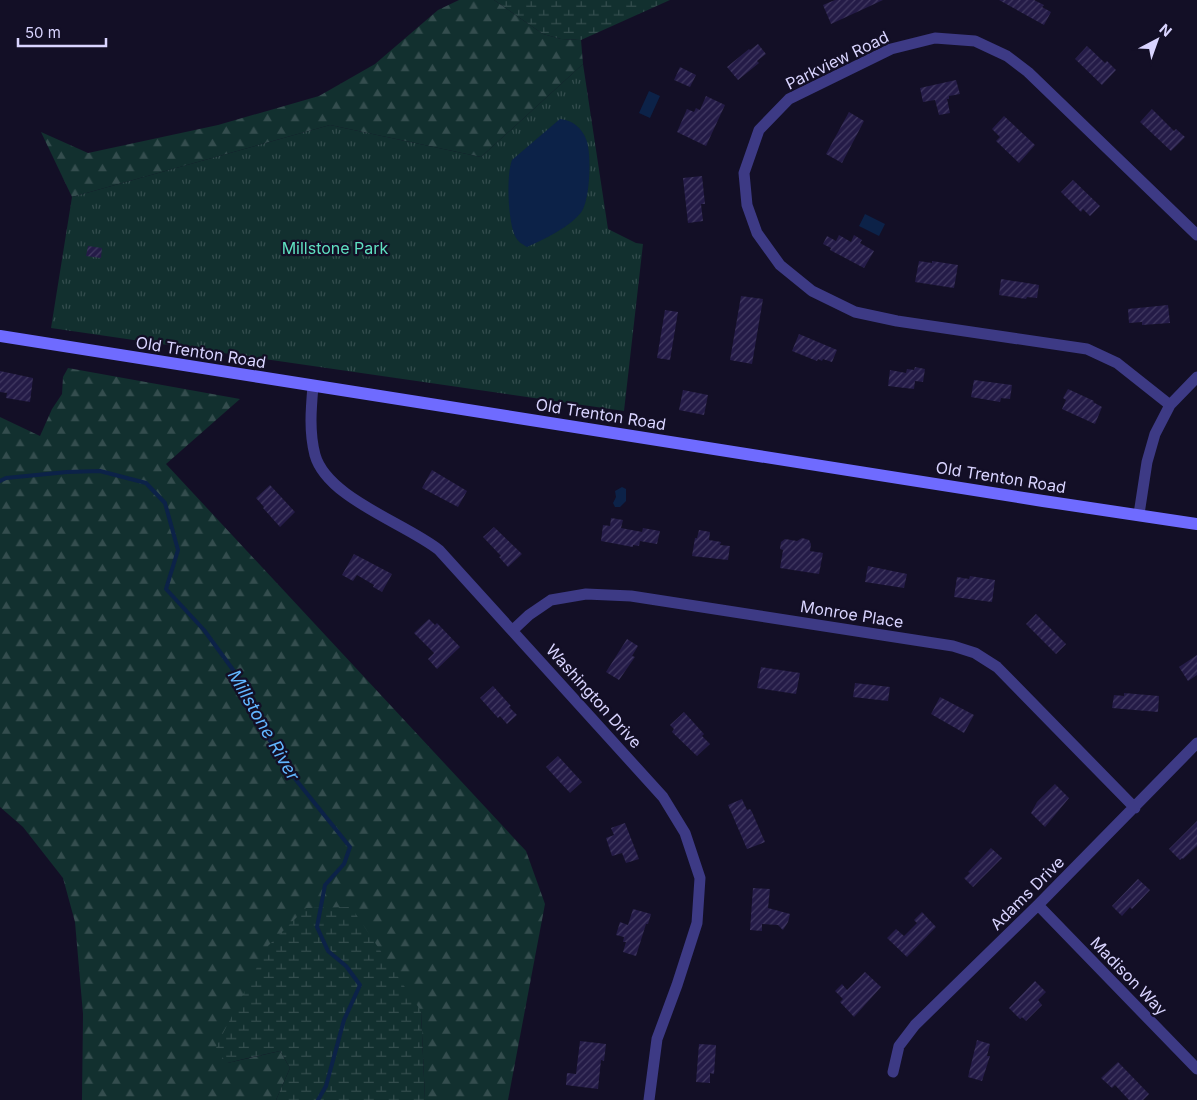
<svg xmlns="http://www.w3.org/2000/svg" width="1197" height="1100" font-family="Inter,sans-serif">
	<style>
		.forest { fill: url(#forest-firs) }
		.wetland { fill: url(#wetland-marsh) }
		.park { fill: url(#park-tufts) }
		.water { fill: #0c2248 }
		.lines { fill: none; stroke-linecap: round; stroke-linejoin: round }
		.stream { stroke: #0c2248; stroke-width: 4 }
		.building { fill: url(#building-hatch) }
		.minor { stroke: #3d3a85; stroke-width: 11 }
		.secondary { stroke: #6f6bff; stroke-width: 12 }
		.labels { text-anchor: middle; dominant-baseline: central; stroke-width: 4.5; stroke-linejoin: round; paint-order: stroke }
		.street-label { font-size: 16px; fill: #d9d4ff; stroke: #130f26 }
		.park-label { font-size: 16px; fill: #5fe0c0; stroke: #130f26 }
		.water-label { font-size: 18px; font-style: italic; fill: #62b6ff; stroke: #130f26 }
	</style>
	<defs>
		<pattern id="forest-firs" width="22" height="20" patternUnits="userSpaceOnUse" patternTransform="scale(1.25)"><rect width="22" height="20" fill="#12302f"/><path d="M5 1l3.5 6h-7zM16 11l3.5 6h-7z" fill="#344d4e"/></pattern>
		<pattern id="wetland-marsh" width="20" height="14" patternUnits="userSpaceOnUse" patternTransform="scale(1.25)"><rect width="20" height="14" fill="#12302f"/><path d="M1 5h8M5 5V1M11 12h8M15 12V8" fill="none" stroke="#344d4e"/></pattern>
		<pattern id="park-tufts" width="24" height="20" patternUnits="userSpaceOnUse" patternTransform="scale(1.25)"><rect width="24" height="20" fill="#12302f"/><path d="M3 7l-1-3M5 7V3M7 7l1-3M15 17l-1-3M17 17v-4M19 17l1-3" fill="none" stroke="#344d4e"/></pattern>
		<pattern id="building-hatch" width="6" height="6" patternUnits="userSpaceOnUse" patternTransform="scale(1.25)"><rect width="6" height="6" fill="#241b47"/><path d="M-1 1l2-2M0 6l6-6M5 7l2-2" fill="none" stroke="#433b63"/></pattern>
	</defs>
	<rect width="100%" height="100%" fill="#130f26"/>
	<path class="forest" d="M459 0H494L543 34 561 39 581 40 583 64 481 157 330 125 72 197 41 132 88 153 218 125 319 96 375 64 438 10Z
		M68 368 240 399 166 464 526 851 545 904 508 1100H425L421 1011 227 1063 280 1051 290 1068 276 1100H82L83 1014 75 922 63 878 23 827 0 807V417L40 436 52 409 62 394 63 377Z"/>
	<path class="wetland" d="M494 0H670L581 40 561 39 543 34Z
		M351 907 421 1011 425 1100H276L290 1068 280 1051 226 1063 216 1047 268 946 306 908Z"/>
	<path class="park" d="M583 64 608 229 636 243 643 244 624 411 51 328 72 197 330 125 481 157Z"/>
	<path class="water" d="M649 91 660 96 650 118 639 113Z
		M560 119C572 120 582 128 586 139 592 153 590 198 582 211 572 226 543 240 527 247 522 244 518 242 515 236 508 221 506 176 512 160Z
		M865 214 885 224 879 236 859 226Z
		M622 487 626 489V501L620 507H615L613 503 616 497 615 491Z"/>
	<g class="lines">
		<path class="stream" d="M0 481 6 478 67 472 100 471 146 483 165 503 178 550 166 589 204 630 239 678 261 726 288 770 350 847 344 864 325 885 317 927 328 951 346 966 360 985 344 1020 326 1086 318 1100"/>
	</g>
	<path class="building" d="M835 0H883L831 24 823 5Z
		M999 0H1034L1044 5 1042 7 1051 12 1044 25Z
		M758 44 766 54 757 61 759 63 738 80 727 67 749 49 750 50Z
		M1087 46 1105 63 1107 61 1116 70 1102 85 1075 59Z
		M680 67 696 75 690 87 674 80Z
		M956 80 960 94 949 96V99H947L950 113 939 115 935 100 923 102 920 88Z
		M706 96 725 105 706 146 677 132 687 109 694 112 696 108 700 110Z
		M1152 109 1174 131 1176 129 1185 137 1171 151 1140 122Z
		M849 112 864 121 842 163 826 154Z
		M1004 116 1035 145 1019 163 996 141 1000 137 992 129Z
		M702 176 705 204H701L703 221 688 223 683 178Z
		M1073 180 1100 206 1090 216 1083 209 1081 212 1061 192Z
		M839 235 851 242 854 235 862 240 860 243 874 251 864 268 830 250 831 248 823 244 827 236 836 241Z
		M88 246 102 248 101 258 86 256Z
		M919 261 932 263V261L958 265 954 288 915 282Z
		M1001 279 1039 285 1037 298 1027 297 1026 299 999 295Z
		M741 296 763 299 752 364 730 360Z
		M1168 305 1170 323 1142 325V322L1129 323 1128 309Z
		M665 310 678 312 670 360 657 358Z
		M799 334 837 350 832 362 823 359 822 361 818 359 817 361 792 351Z
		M915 367 925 369 923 382 915 381 914 389 888 386 890 370 906 373 907 369 914 370Z
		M0 371 33 378 30 402 6 398 7 393 0 392Z
		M974 380 1012 385 1010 399 1001 398 1000 402 971 397Z
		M1068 389 1094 401 1093 402 1102 407 1095 424 1062 409 1066 400 1063 398Z
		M683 390 708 395 704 415 679 410Z
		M432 470 467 491 458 507 422 488Z
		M270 485 295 512 280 527 263 508 264 507 256 498Z
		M611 518 623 520 621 528 642 532 643 528 660 531 657 544 640 541 639 546 633 545V547L601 541 603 525 610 526Z
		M494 527 522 554 508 567 499 557 501 556 483 537Z
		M699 530 710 532 709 540 721 542 720 545 730 546 728 560 692 556 695 538H697Z
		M802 538 809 540 811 544 810 551 823 553 819 574 780 568 783 550 780 549 781 542 785 539 797 541Z
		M354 554 392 574 382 592 373 587 374 585 357 575 353 581 342 575Z
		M868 566 907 574 904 588 865 582Z
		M970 576 995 580 992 602 954 597 957 577 969 579Z
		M1036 614 1066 644 1056 654 1026 624Z
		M429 619 435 625 437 623 460 647 437 669 428 659 434 653 414 633Z
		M627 639 638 646 632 656 635 657 619 680 606 672Z
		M1197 655V675L1188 681 1179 667Z
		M761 667 800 673 796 694 757 688Z
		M855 683 890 687 888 701 853 697Z
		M493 686 511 706 509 707 517 715 507 724 500 716 498 718 480 698Z
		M1124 693 1159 696 1158 712 1112 708 1114 695 1124 696Z
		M940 697 974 715 964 733 931 714Z
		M684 712 704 734 702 736 710 744 697 756 672 732 674 729 670 725Z
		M558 756 582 782 570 793 546 767Z
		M1055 784 1069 798 1045 827 1031 813 1037 802Z
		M742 799 747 810 750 809 752 812 765 842 747 849 728 805Z
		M1197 821V846L1183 859 1182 858 1180 860 1169 849Z
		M625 823 639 859 626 863 622 853 612 856 606 838 614 835 611 828Z
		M991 848 1002 858 973 887 964 878 970 873 968 872Z
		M1138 879 1150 890 1132 909 1130 907 1122 916 1112 906Z
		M753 888 770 889 768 908 790 914 788 922 783 930 778 925 762 924V931L750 930Z
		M633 909 651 914 648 924H646L636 956 623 952 626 942H623L624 937 616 935 620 922 628 925Z
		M922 912 936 927 907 957 887 938 896 929 904 936 917 923 914 920Z
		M865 972 881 987 854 1017 840 1002 843 999 835 991 842 984 847 990Z
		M1035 981 1046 992 1038 1000 1042 1005 1026 1021 1022 1017 1020 1019 1009 1008Z
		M977 1040 990 1044 987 1056H990L982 1081 968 1077Z
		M580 1041 606 1044 604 1061 601 1060 598 1089 566 1085 567 1073 576 1074Z
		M699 1044 716 1045 714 1074 710 1073V1083L696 1082Z
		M1118 1062 1149 1094 1143 1100H1129L1115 1085 1112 1088 1101 1078Z"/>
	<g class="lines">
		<path class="minor" d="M1197 235 1028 72 1007 56 975 41 935 38 891 49 789 99 759 130 744 173 747 205 757 233 780 265 812 291 855 312 897 321 1087 349 1117 363 1170 405 1197 377
			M313 386C311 409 309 432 315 455 327 498 405 523 439 550L663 797 685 833 700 878 697 923 677 985 657 1039 649 1100
			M1139 514 1147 462 1155 434 1170 405
			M513 630 529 615 551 600 586 594 631 596 953 646 975 653 997 667 1135 808
			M1038 905 1197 1069
			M893 1072 899 1046 915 1025 1038 905 1197 743"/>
		<path class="secondary" d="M0 336 1043 501 1197 524"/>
	</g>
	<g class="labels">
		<g class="street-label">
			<text transform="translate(837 60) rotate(-26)">Parkview Road</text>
			<text transform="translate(201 352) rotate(9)">Old Trenton Road</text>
			<text transform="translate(601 414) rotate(9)">Old Trenton Road</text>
			<text transform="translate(1001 477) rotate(9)">Old Trenton Road</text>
			<text transform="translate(852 614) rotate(9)">Monroe Place</text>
			<text transform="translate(594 696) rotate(48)">Washington Drive</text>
			<text transform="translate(1027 893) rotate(-45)">Adams Drive</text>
			<text transform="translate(1129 976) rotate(46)">Madison Way</text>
		</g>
		<g class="park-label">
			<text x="335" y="248">Millstone Park</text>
		</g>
		<g class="water-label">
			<text transform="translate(264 725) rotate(60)">Millstone River</text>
		</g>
	</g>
	<g transform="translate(1157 40) rotate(41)" stroke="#130f26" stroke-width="4" paint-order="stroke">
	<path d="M0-4L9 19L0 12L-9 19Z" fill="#d9d4ff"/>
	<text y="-8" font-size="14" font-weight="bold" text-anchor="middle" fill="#d9d4ff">N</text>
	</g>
	<path d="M18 38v8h88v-8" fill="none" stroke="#d9d4ff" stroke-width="2.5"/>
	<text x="25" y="38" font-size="15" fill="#d9d4ff" stroke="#130f26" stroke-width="4" paint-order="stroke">50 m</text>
</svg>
